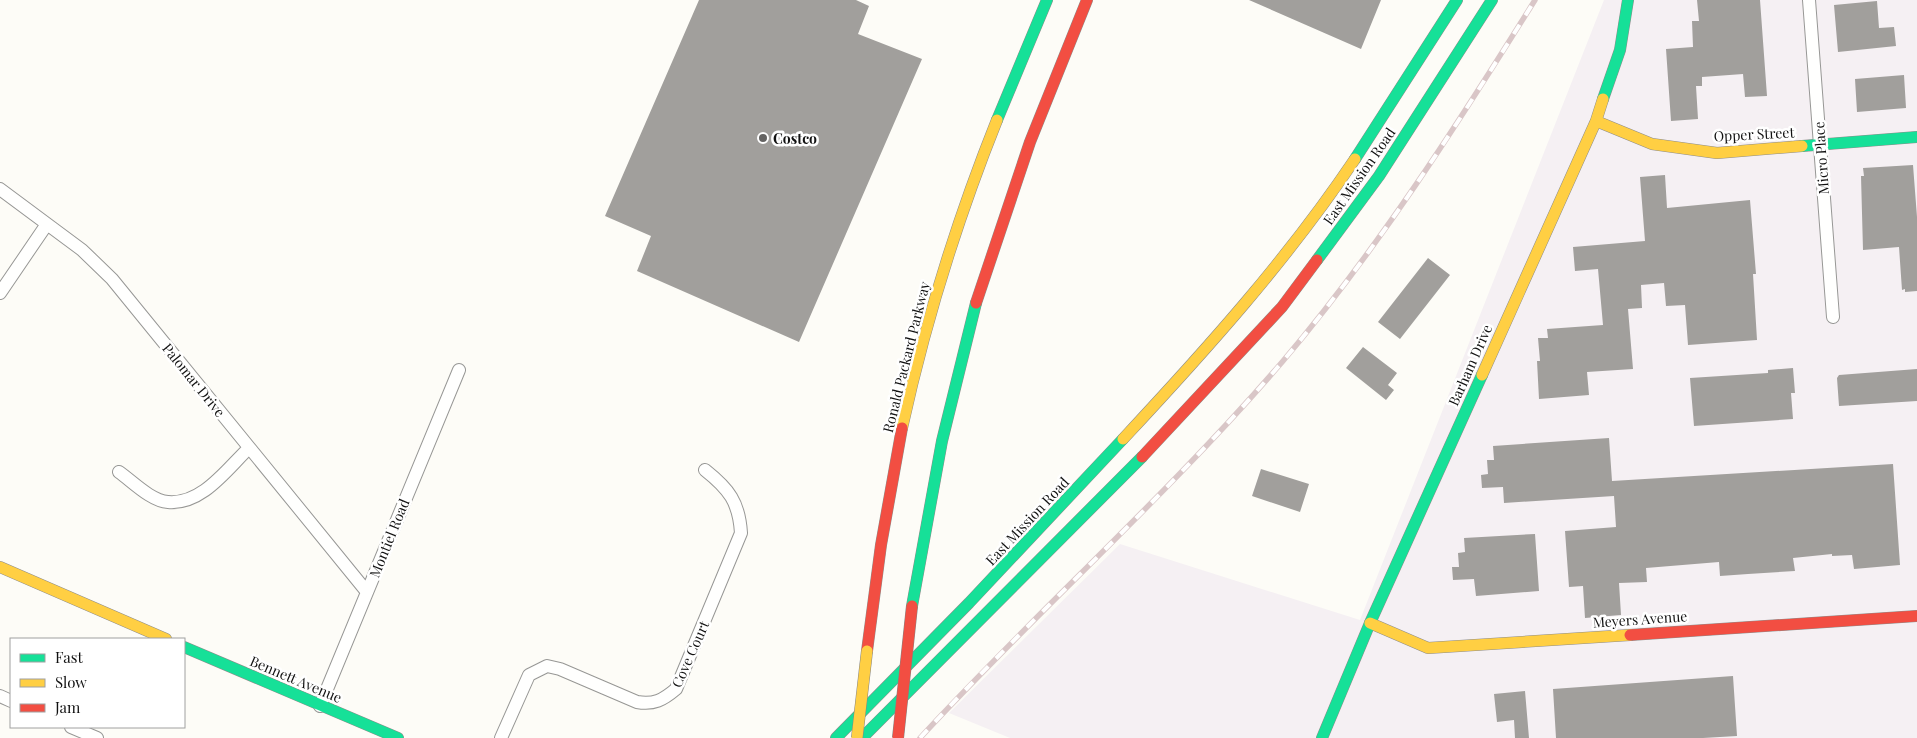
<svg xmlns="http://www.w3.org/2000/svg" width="1917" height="738" font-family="'Playfair Display',serif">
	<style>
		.industrial { fill: #f5f0f3 }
		.building { fill: #a19f9c }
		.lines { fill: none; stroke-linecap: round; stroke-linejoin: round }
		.street-casing { stroke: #979795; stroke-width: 14 }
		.fast-casing { stroke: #8e8d8b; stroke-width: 12 }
		.slow-casing { stroke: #8e8d8b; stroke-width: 12 }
		.jam-casing { stroke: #8e8d8b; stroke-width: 12 }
		.street { stroke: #fffffe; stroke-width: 12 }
		.fast { stroke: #16e098; stroke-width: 11 }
		.slow { stroke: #ffcf43; stroke-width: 11 }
		.jam { stroke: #f24e42; stroke-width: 11 }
		.rail-casing { stroke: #d9c6c7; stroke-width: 5.5 }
		.rail { stroke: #fff; stroke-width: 4; stroke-dasharray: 11; stroke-linecap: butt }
		.slow-bridge-casing { stroke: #858482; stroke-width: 12; stroke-linecap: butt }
		.jam-bridge-casing { stroke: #858482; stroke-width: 12; stroke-linecap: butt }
		.slow-bridge { stroke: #ffcf43; stroke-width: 11 }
		.jam-bridge { stroke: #f24e42; stroke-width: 11 }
		.poi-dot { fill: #646362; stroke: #fff; stroke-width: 2 }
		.labels { text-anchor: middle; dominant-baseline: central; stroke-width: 5; stroke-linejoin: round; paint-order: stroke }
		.street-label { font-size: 14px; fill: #111; stroke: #fff }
		.poi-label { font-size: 14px; font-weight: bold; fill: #111; stroke: #fff; text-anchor: start }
	</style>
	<rect width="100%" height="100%" fill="#fdfcf7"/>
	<path class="industrial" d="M1604 0H1917V738H1010L949 713 1120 544 1360 620Z"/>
	<path class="building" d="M699 0H856L869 6 858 34 922 59 799 342 637 271 651 236 605 216Z
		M1249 0H1381L1361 49Z
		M1697 0H1760L1767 96 1745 97 1743 74 1702 77V86H1696L1698 119 1671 121 1666 49 1693 47 1692 21H1699Z
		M1877 1 1879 28 1894 27 1896 46 1838 52 1834 5Z
		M1904 75 1906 108 1857 112 1855 79Z
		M1913 165 1917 217V291L1905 292V289L1902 290 1899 247 1863 250 1861 176H1864L1863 168Z
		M1665 175 1667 208 1750 200 1756 274H1753L1757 340 1688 345 1685 305 1666 306 1664 283 1641 285 1642 308 1628 309 1633 369 1587 372 1589 395 1539 399 1537 361H1540L1538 338H1548L1547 329 1603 325 1598 269 1575 271 1573 247 1645 241 1640 177Z
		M1428 258 1450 275 1400 339 1378 322Z
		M1363 347 1397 373 1388 385 1394 390 1386 400 1346 368Z
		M1793 368 1795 393H1791L1793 419 1694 426 1690 378 1768 373V370Z
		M1917 369V401L1839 406 1837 378 1839 375Z
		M1609 438 1612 481 1893 464 1900 565 1854 569 1852 555 1832 556V554L1793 558 1795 571 1748 574 1720 576 1719 562 1646 568 1647 582 1619 583 1621 615 1585 618 1583 586 1569 587 1565 531 1616 527 1614 496 1504 503 1503 487 1482 488 1481 475 1488 474 1487 460H1494L1493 446Z
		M1261 469 1309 484 1300 512 1252 496Z
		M1535 534 1539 591 1476 596 1474 579 1453 580 1452 567H1459L1458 553 1465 552 1464 538Z
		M1733 676 1737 736 1703 738H1556L1553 689Z
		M1525 691 1529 738H1515L1514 720 1497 722 1494 694Z"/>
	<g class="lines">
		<defs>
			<path id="street" d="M1809 0 1833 317
				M0 189 82 250 112 279 367 592
				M0 293 47 224
				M119 472C132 481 151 501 168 502 202 505 227 469 249 448
				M0 696 11 701
				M320 706 459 370
				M71 727 97 738
				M501 738 529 675 547 666 560 669 637 702C654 705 663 700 676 689L741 533C739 502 729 489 705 470"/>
			<path id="fast" d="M1603 99 1620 50 1628 0
				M997 120 1047 0
				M1802 146 1917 137
				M1355 159 1457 0
				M1317 260 1379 176 1492 0
				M912 606 942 441 976 303
				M184 647 398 738
				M836 738 969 603 1123 439
				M862 738 1142 457
				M1322 738 1370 623 1482 375"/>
			<path id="slow" d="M1596 121 1652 144 1717 153 1802 146
				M1482 375 1596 121 1603 99
				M902 428C925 323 957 220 997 120
				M1123 439C1206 350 1287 260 1355 159
				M0 567 166 639
				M1370 623 1428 648 1630 635"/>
			<path id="jam" d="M976 303 1030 142 1087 0
				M1142 457 1282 307 1317 260
				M1630 635 1917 616
				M867 651 881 545 902 428"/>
		</defs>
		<use href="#street" class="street-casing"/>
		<use href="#fast" class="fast-casing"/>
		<use href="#slow" class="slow-casing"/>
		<use href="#jam" class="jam-casing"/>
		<use href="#street" class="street"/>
		<use href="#fast" class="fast"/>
		<use href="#slow" class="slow"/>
		<use href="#jam" class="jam"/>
		<defs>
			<path id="rail" d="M920 738C1038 610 1169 494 1283 361 1378 249 1457 125 1535 0"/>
		</defs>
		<use href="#rail" class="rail-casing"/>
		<use href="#rail" class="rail"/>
		<defs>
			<path id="slow-bridge" d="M857 738 867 651"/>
			<path id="jam-bridge" d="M898 738 912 606"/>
		</defs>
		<use href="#slow-bridge" class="slow-bridge-casing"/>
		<use href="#jam-bridge" class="jam-bridge-casing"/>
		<use href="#slow-bridge" class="slow-bridge"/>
		<use href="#jam-bridge" class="jam-bridge"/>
	</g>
	<circle class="poi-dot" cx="763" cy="138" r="5"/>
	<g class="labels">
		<g class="street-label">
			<text transform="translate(1754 134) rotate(-3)">Opper Street</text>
			<text transform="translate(1821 158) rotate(-94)">Micro Place</text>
			<text transform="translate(1359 176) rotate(-55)">East Mission Road</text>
			<text transform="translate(906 357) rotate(-76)">Ronald Packard Parkway</text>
			<text transform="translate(1470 365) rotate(-66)">Barham Drive</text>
			<text transform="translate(194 380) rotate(51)">Palomar Drive</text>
			<text transform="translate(1027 521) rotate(-47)">East Mission Road</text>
			<text transform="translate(389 538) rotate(-68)">Montiel Road</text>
			<text transform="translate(1640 619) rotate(-4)">Meyers Avenue</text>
			<text transform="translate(690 654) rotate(-66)">Cove Court</text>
			<text transform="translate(296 679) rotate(23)">Bennett Avenue</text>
		</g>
		<g class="poi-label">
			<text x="773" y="138">Costco</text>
		</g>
	</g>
	<rect x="10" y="638" width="175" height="90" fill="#ffffff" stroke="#a0a0a0"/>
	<rect x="20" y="654" width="25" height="8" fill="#16e098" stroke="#a0a0a0"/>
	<text x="55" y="663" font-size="15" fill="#111111">Fast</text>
	<rect x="20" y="679" width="25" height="8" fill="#ffcf43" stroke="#a0a0a0"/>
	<text x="55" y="688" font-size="15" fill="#111111">Slow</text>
	<rect x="20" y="704" width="25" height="8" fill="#f24e42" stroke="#a0a0a0"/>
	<text x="55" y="713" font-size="15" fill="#111111">Jam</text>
</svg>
